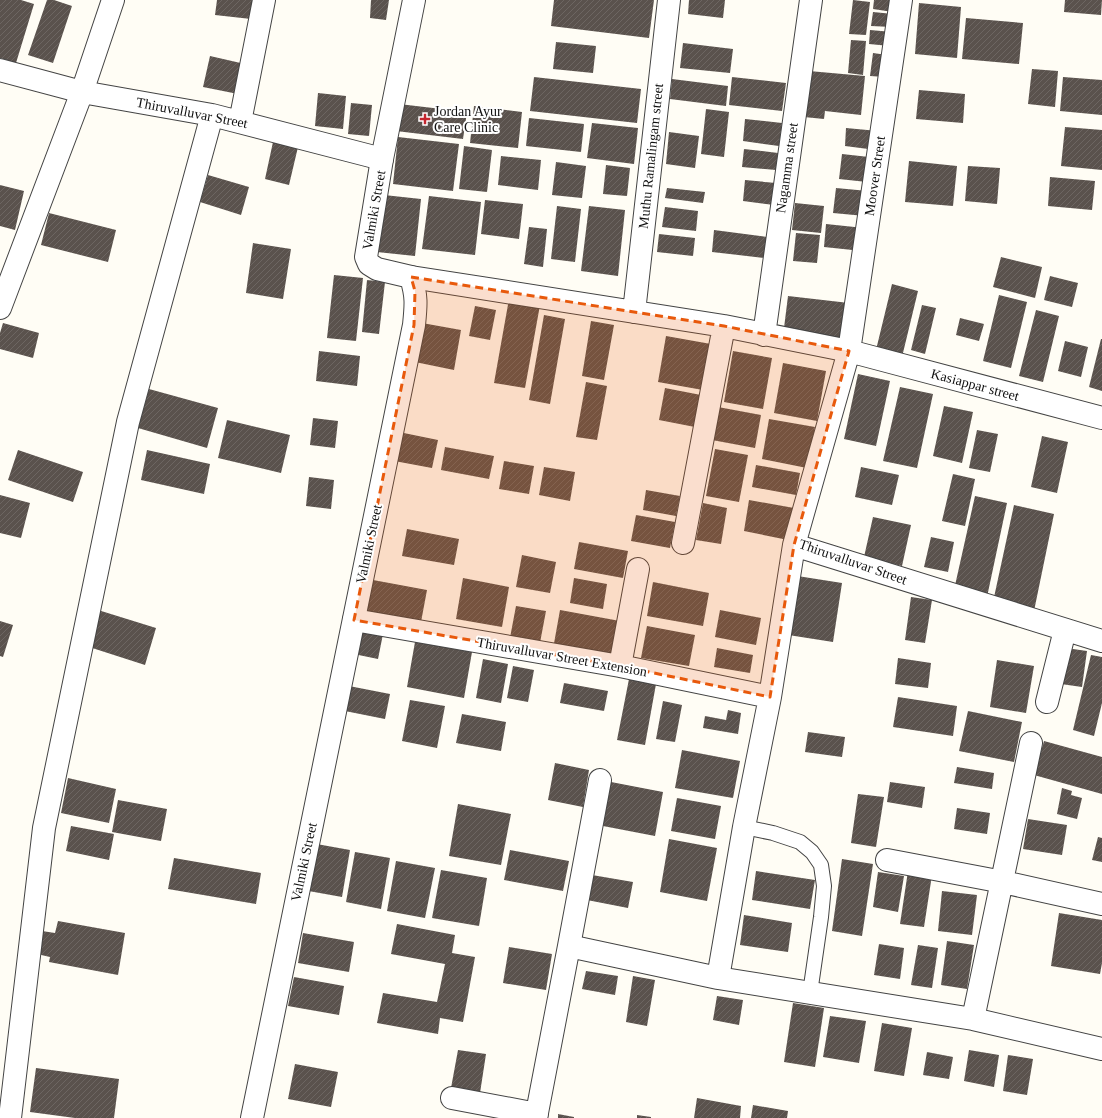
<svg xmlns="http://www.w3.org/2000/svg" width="1102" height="1118" font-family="Georgia,serif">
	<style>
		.building { fill: url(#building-hatch) }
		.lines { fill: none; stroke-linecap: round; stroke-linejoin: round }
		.service-casing { stroke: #444; stroke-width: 16 }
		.minor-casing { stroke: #444; stroke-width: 24 }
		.tertiary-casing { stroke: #444; stroke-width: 24 }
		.service { stroke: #fff; stroke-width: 14 }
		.minor { stroke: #fff; stroke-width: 22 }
		.tertiary { stroke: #fff; stroke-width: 22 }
		.marked { fill: #e8590c; fill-opacity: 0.2; stroke: #e8590c; stroke-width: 3; stroke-dasharray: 8 5; stroke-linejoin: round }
		.poi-dot { fill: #c4262e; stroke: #fff; stroke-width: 1.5 }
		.labels { text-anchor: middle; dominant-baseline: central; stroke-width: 4; stroke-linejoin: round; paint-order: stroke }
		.poi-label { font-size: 14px; fill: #111; stroke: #fff; text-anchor: start }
		.street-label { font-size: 14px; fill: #111; stroke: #fff }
	</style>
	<defs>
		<pattern id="building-hatch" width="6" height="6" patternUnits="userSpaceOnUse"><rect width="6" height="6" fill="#5a524d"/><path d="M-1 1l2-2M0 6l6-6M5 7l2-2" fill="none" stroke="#6d6662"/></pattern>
	</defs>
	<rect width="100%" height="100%" fill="#fffdf5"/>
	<path class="building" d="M0 0H21L34 4 16 63 0 58Z
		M47 0H54L72 6 53 63 28 55Z
		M217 0H254L251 19 215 15Z
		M371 0H389L386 20 370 18Z
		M554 0H654L649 38 551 26Z
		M689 0H725L723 18 688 14Z
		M853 0 870 2 866 35 849 34Z
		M874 0H895L893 12 873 9Z
		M1065 0H1102L1101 15 1064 12Z
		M919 3 961 7 957 58 915 54Z
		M873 12 893 14 892 27 871 26Z
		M966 18 1023 23 1019 64 962 59Z
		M870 30 892 32 890 46 869 44Z
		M851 40 866 41 863 75 848 73Z
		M556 42 596 46 593 73 553 69Z
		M683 43 733 49 730 73 680 68Z
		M873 53 887 55 885 77 870 76Z
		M210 56 245 64 238 94 203 87Z
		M1032 69 1058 71 1055 107 1028 104Z
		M809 71 865 76 861 115 825 111 824 119 804 117Z
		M534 77 641 89 637 123 530 111Z
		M732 77 786 83 782 111 729 105Z
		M1063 77 1102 80V115L1060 111Z
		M672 79 728 86 726 106 670 99Z
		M919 90 965 94 963 123 916 119Z
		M318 93 346 96 343 129 315 126Z
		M351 103 372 105 369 136 348 134Z
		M399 104 467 112 463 139 396 131Z
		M474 106 522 112 518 148 470 143Z
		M706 109 729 112 724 157 701 154Z
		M529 118 584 124 581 152 526 146Z
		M745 119 782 123 779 146 743 141Z
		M592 123 638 128 634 164 587 158Z
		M1065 127 1102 130V170L1061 166Z
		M846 128 878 131 876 150 845 146Z
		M669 132 699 136 695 168 666 164Z
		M398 137 459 144 453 191 393 184Z
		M273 142 298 147 289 185 265 179Z
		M464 146 492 150 487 192 459 189Z
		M744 149 778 153 776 170 742 167Z
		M842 154 869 157 867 182 839 179Z
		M501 156 541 160 538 190 498 185Z
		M909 161 957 166 953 206 905 202Z
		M556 162 586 166 582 198 552 195Z
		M606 165 630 168 627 196 603 194Z
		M968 166 1000 168 997 204 965 201Z
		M208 175 249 187 241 215 200 202Z
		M1050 177 1095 181 1092 210 1048 206Z
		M745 180 776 183 774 205 743 201Z
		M0 185 24 191 15 230 0 226Z
		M667 188 705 192 703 203 665 198Z
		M836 188 868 191 865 216 833 213Z
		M384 195 421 199 415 256 377 252Z
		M429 196 481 202 475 255 422 249Z
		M485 200 523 204 519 239 481 234Z
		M795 203 824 206 821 233 792 230Z
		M557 206 581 209 575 262 551 259Z
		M589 206 625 210 618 276 581 271Z
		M665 207 698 211 696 231 662 227Z
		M49 213 116 230 108 262 41 245Z
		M826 224 864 228 862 251 824 247Z
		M529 227 547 229 543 267 524 264Z
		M714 230 767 237 765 258 712 252Z
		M796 233 820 235 817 263 793 261Z
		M659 234 695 238 693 256 657 252Z
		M253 243 291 249 283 299 246 293Z
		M1001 257 1042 267 1035 298 993 287Z
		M334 275 363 278 356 341 327 338Z
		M1050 276 1078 283 1072 307 1044 300Z
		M367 280 385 282 379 334 362 332Z
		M892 284 918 291 902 357 876 350Z
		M999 295 1027 302 1011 368 983 361Z
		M788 296 849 303 845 342 783 336Z
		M509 299 540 305 525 388 494 383Z
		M922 305 936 308 925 354 911 350Z
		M475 306 496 310 490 340 469 336Z
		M1036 310 1059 316 1043 382 1019 376Z
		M544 315 565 319 550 404 529 400Z
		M960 318 984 324 979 341 956 335Z
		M591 321 614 325 604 380 582 376Z
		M3 323 39 333 33 358 0 349V333Z
		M422 323 461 330 454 370 415 362Z
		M666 336 711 344 703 390 658 382Z
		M1101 339H1102V391L1089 387Z
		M1065 341 1088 347 1081 377 1058 371Z
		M319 351 360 356 357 386 316 381Z
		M733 351 772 358 763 409 724 402Z
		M783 363 826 371 817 421 774 413Z
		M858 374 890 381 876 446 844 439Z
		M586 382 607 386 597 440 576 437Z
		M900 387 933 394 917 468 883 461Z
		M665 388 701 395 695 427 659 420Z
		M149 389 218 408 207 448 138 428Z
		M944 406 973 412 962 463 933 456Z
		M718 407 761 415 755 448 712 440Z
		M313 418 338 421 335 448 310 445Z
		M769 419 815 427 807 468 762 459Z
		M227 420 290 435 281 473 218 458Z
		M977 430 998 434 990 472 969 468Z
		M394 431 438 440 432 468 389 460Z
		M1042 436 1068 442 1057 493 1031 487Z
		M445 447 494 456 489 479 441 470Z
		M715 449 748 455 739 502 706 496Z
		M18 450 83 472 73 502 8 480Z
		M147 450 210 464 204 494 141 480Z
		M504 461 534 466 529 494 499 489Z
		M756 465 800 473 796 495 752 487Z
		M544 467 575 472 570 501 539 495Z
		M861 467 899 475 892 505 855 497Z
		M953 474 975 479 965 526 942 521Z
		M309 477 334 480 331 509 306 506Z
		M646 490 680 496 676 516 643 510Z
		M0 495 30 503 21 538 0 533Z
		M975 496 1007 503 987 597 954 590Z
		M749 500 794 508 788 540 744 531Z
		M703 503 727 508 721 544 696 540Z
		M1014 505 1054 514 1034 611 993 602Z
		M636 515 675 522 670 548 631 541Z
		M873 517 911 525 902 566 864 557Z
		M407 529 459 539 454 565 402 556Z
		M931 537 954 542 948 572 924 567Z
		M579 542 628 551 623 578 574 569Z
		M522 555 556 562 550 593 516 587Z
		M791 575 842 583 833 642 782 634Z
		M463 578 509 587 502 627 456 619Z
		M574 578 607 584 603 609 570 603Z
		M373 580 427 590 421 622 367 612Z
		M653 582 709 593 703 626 647 616Z
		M911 597 932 600 925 643 905 640Z
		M516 606 546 611 539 648 509 643Z
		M98 610 156 628 145 665 86 646Z
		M560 610 620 621 613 660 553 649Z
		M720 610 761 618 756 645 715 637Z
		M0 621 13 625 3 657 0 656Z
		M647 626 695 635 689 666 641 658Z
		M353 629 383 634 378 659 349 653Z
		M415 642 472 652 464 698 407 687Z
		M717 648 753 655 750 673 714 667Z
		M1066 648 1087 651 1082 687 1061 684Z
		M1091 655 1102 657V703L1094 736 1073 730Z
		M898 658 931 663 928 688 895 684Z
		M483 659 508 664 501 703 476 698Z
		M997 660 1034 666 1026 713 990 707Z
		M513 666 534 670 528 702 507 698Z
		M629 679 656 684 645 745 617 740Z
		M564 683 608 691 604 711 560 703Z
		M349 686 390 694 385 719 345 711Z
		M898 697 957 706 953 736 893 727Z
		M410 700 445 706 437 748 402 741Z
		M663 701 682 705 675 742 656 739Z
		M728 710 741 713 738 734 703 728 705 716 726 720Z
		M968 711 1022 722 1014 762 959 751Z
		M462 714 506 722 501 751 456 743Z
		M808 732 845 737 842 757 805 752Z
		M1044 741 1102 757V794L1034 775Z
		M682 750 740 761 733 798 675 788Z
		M555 763 589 770 583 807 548 800Z
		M957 767 994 773 992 789 954 783Z
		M68 778 116 789 109 823 61 813Z
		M611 782 663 792 655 836 603 826Z
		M890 782 925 787 922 808 887 802Z
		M1062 788 1072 791 1071 795 1082 798 1077 819 1057 814Z
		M858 794 884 797 876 847 851 843Z
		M677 798 721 806 715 839 671 831Z
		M118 800 167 809 161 841 112 832Z
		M458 804 511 814 501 865 449 856Z
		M957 808 990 813 987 834 954 829Z
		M1028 819 1067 825 1062 855 1023 849Z
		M71 826 114 834 109 860 66 851Z
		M1098 837 1102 838V862L1092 860Z
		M669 839 717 848 707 901 660 892Z
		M311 843 350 850 342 897 303 890Z
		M510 850 569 861 563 891 504 880Z
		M355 852 390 858 381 909 346 902Z
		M174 858 261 873 256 904 168 889Z
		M842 859 873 864 862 936 832 931Z
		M396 861 435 868 425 918 387 911Z
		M441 870 487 878 479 926 432 918Z
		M756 871 815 880 810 909 752 900Z
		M908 871 932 875 924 927 900 924Z
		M878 872 904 876 898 912 873 907Z
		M592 875 633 882 628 908 587 900Z
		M942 891 977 895 972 935 938 931Z
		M1059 913 1102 920V963L1100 974 1051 966Z
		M744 915 792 923 788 952 740 945Z
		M58 921 125 933 118 975 49 962 50 957 37 954 42 931 55 933Z
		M397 924 455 935 452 953 475 957 463 1022 440 1018 438 1034 377 1023 383 993 437 1002 445 964 391 954Z
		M303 933 354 942 349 972 298 963Z
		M947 941 974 945 967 989 941 985Z
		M879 944 904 948 900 979 874 975Z
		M918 945 938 948 932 988 911 985Z
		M509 947 552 954 546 990 503 983Z
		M586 971 618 976 615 995 582 989Z
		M633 976 655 980 647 1026 626 1022Z
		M294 977 344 986 339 1015 288 1006Z
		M717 996 743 1000 739 1025 713 1020Z
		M793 1003 824 1008 815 1067 784 1062Z
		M830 1016 866 1021 859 1063 823 1057Z
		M882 1023 912 1028 904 1076 874 1071Z
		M458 1050 486 1054 480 1093 451 1088Z
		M969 1050 999 1055 994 1087 964 1081Z
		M927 1052 953 1057 949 1079 923 1075Z
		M1008 1055 1033 1059 1027 1095 1003 1091Z
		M295 1064 338 1072 331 1107 288 1099Z
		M36 1068 119 1079 114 1118H75L30 1112Z
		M697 1098 741 1106 740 1118H694Z
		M753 1105 788 1111 787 1118H751Z
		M558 1114 574 1117V1118H558Z
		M637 1115 651 1117V1118H637Z"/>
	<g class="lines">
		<defs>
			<path id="service" d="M744 827 773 833 800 842 812 852 821 865 824 886 821 917 810 993"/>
			<path id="minor" d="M901 0 849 351 794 545 1102 641
				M0 70 82 92 212 115 382 159
				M240 122 264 0
				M411 277 724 326 849 351 1102 418
				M0 308 82 92 113 0
				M634 312 669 0
				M764 335 811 0
				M683 543 724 326
				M354 620 620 666 770 697
				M620 666 638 569
				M1047 702 1065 630
				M887 860 1003 882 1102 904
				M569 946 718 978 973 1019 1102 1049
				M718 978 744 827 770 697 794 545
				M973 1019 1031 743
				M452 1098 537 1114
				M10 1118 44 828 128 422 212 115
				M536 1118 569 946 600 780"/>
			<path id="tertiary" d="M252 1118 414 325C416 305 417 297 411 277L377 269 369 264 366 257 382 159 414 0"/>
		</defs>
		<use href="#service" class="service-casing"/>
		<use href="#minor" class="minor-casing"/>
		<use href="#tertiary" class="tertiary-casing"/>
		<use href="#service" class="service"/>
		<use href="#minor" class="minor"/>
		<use href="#tertiary" class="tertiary"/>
	</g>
	<path class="marked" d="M411 277 724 326 849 351 794 545 770 697 620 666 354 620 414 325 415 291Z"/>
	<path class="poi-dot" d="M423 113h4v4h4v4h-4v4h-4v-4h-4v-4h4z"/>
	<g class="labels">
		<g class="poi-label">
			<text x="434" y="111">Jordan Ayur<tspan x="434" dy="16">Care Clinic</tspan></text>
		</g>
		<g class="street-label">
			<text transform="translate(192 113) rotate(11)">Thiruvalluvar Street</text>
			<text transform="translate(651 156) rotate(-84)">Muthu Ramalingam street</text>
			<text transform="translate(787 168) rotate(-82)">Nagamma street</text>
			<text transform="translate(875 176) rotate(-82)">Moover Street</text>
			<text transform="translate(374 210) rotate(-80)">Valmiki Street</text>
			<text transform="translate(975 385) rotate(15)">Kasiappar street</text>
			<text transform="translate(369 544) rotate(-78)">Valmiki Street</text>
			<text transform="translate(853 562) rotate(19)">Thiruvalluvar Street</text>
			<text transform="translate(562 657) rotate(10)">Thiruvalluvar Street Extension</text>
			<text transform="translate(304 862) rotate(-78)">Valmiki Street</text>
		</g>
	</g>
</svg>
